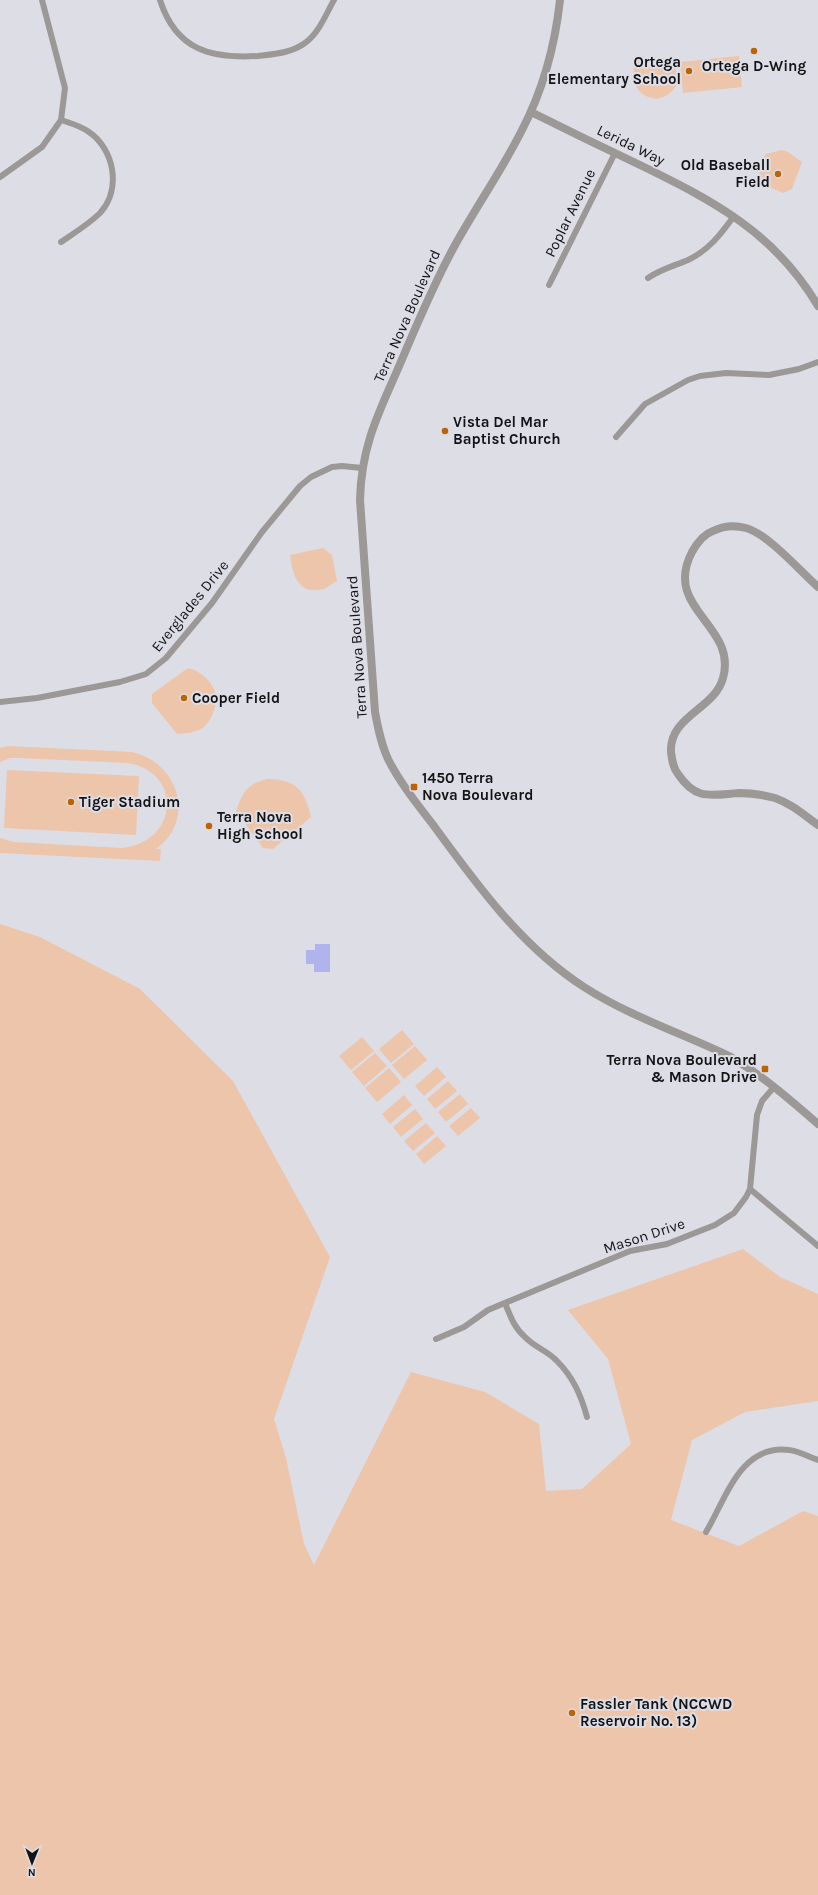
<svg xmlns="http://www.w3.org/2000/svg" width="818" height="1895" font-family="Karla,sans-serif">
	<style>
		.green { fill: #edc5aa }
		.water { fill: #b0b3ec }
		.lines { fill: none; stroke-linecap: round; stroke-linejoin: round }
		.minor { stroke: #9b9896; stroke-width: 6 }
		.tertiary { stroke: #9b9896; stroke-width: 8 }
		.poi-dot { fill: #bd6306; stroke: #dddde6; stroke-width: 1.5 }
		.labels { text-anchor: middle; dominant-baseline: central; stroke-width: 4; stroke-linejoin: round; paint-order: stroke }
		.poi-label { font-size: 15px; font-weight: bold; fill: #131316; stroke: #dddde6; text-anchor: start }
		.street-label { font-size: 15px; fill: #131316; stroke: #dddde6 }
	</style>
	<rect width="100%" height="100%" fill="#dddde6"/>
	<path class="green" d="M739 56 742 87 683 93 680 62Z
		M671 57 674 59 678 84C675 88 671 93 667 95 656 103 638 96 635 83 633 76 634 68 634 61Z
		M782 150 788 152 802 162 792 189 783 193 762 184C757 173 759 163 766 154Z
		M323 548 332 555 337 581C332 583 328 588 323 589 298 596 292 573 290 555Z
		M188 668C209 674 222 692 213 713 211 718 208 723 204 727 196 733 186 733 177 734L152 703V694Z
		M8 746 132 752C178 762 197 819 156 849H161L160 861 0 853V838L14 842 122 848C180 842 182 770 127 763L20 758H10L0 762V748Z
		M7 770 139 776 136 835 4 828Z
		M267 779C296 779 305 790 311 817L273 849 263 848 236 811C243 792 247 784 267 779Z
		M0 924 40 937 140 989 233 1081 330 1257 274 1419 286 1458 304 1544 314 1565 411 1372 485 1392 539 1424 546 1491 582 1489 631 1444 608 1359 568 1310 743 1249 780 1277 818 1294V1401L745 1412 692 1440 671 1520 739 1546 803 1511 818 1516V1895H0Z
		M402 1030 414 1044 391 1063 379 1049Z
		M362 1037 374 1051 351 1070 339 1056Z
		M415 1046 427 1060 404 1079 392 1065Z
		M375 1053 387 1066 364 1086 352 1072Z
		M437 1067 446 1077 424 1096 415 1086Z
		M389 1068 401 1082 377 1102 365 1088Z
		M448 1081 457 1091 435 1109 427 1099Z
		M460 1094 468 1104 446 1122 438 1112Z
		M404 1095 412 1105 390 1124 382 1114Z
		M471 1108 480 1118 458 1136 449 1126Z
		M415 1109 423 1119 401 1137 393 1127Z
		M426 1123 435 1133 413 1151 404 1141Z
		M437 1136 446 1146 424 1164 416 1154Z"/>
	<path class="water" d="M315 944H330V972H314V964H306V950H315Z"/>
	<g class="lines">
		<path class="minor" d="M160 0C176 50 211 59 258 56 275 54 291 53 305 43 319 33 326 14 334 0
			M0 177 42 147 61 120 65 88 42 0
			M61 242C74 233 89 224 100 213 122 189 114 149 89 132 81 126 70 123 61 120
			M648 278C661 269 674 266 688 260 709 250 721 234 734 216
			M549 285 615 153
			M616 437 645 404 688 380 700 376 726 373 769 375 799 369 818 362
			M0 702 37 698 120 682 146 674 166 658 212 603 262 532 300 486 311 477 332 467 342 466 362 468
			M750 1189 818 1246
			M505 1303C510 1315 514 1328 525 1337 534 1347 548 1351 557 1361 573 1377 581 1395 587 1417
			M436 1339 464 1327 488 1310 630 1251 667 1244 715 1225 734 1213 746 1197 750 1189 757 1115 762 1101 774 1087
			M706 1532C726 1499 740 1444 789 1450 799 1451 809 1457 818 1460"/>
		<path class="tertiary" d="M560 0C555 45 543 90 522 130 502 170 476 207 454 247 432 287 415 329 397 371 377 416 361 449 360 500L375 712C378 728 381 744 388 759 400 783 418 805 434 826 477 885 522 947 584 987 629 1016 681 1033 729 1056 762 1075 789 1099 818 1124
			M531 112C567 130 604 148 640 165 714 201 775 233 818 306
			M818 587C800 571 768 534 746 528 735 525 723 526 713 531 704 534 697 543 692 552 662 609 738 625 723 678 715 709 669 716 671 752 672 760 673 768 678 774 696 801 711 795 739 793 750 793 764 795 775 798 792 804 804 815 818 825"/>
	</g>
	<g class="poi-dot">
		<circle cx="754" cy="51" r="4"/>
		<circle cx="689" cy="71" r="4"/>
		<circle cx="778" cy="174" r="4"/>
		<circle cx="445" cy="431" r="4"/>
		<circle cx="184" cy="698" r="4"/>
		<rect x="410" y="783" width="8" height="8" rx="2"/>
		<circle cx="71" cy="802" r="4"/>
		<circle cx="209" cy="826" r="4"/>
		<rect x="761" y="1065" width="8" height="8" rx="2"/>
		<circle cx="572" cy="1713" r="4"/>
	</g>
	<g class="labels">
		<g class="poi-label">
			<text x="681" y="62" text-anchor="end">Ortega<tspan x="681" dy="17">Elementary School</tspan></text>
			<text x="754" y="66" text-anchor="middle">Ortega D-Wing</text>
			<text x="770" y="165" text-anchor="end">Old Baseball<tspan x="770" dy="17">Field</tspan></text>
			<text x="453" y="422">Vista Del Mar<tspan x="453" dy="17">Baptist Church</tspan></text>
			<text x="192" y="698">Cooper Field</text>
			<text x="422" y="778">1450 Terra<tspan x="422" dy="17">Nova Boulevard</tspan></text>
			<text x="79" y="802">Tiger Stadium</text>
			<text x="217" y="817">Terra Nova<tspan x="217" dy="17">High School</tspan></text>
			<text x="757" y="1060" text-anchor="end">Terra Nova Boulevard<tspan x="757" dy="17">&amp; Mason Drive</tspan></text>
			<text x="580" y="1704">Fassler Tank (NCCWD<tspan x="580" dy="17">Reservoir No. 13)</tspan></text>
		</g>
		<g class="street-label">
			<text transform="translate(631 145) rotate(26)">Lerida Way</text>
			<text transform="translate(570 213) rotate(-64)">Poplar Avenue</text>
			<text transform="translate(407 316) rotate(-66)">Terra Nova Boulevard</text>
			<text transform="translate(190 606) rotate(-51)">Everglades Drive</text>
			<text transform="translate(357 647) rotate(-94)">Terra Nova Boulevard</text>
			<text transform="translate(644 1236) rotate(-18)">Mason Drive</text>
		</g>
	</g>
	<g transform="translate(32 1863) rotate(181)" stroke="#dddde6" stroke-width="3" paint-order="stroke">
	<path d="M0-3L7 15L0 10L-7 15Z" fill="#131316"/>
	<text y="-6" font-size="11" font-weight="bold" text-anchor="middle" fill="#131316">N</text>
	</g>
</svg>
